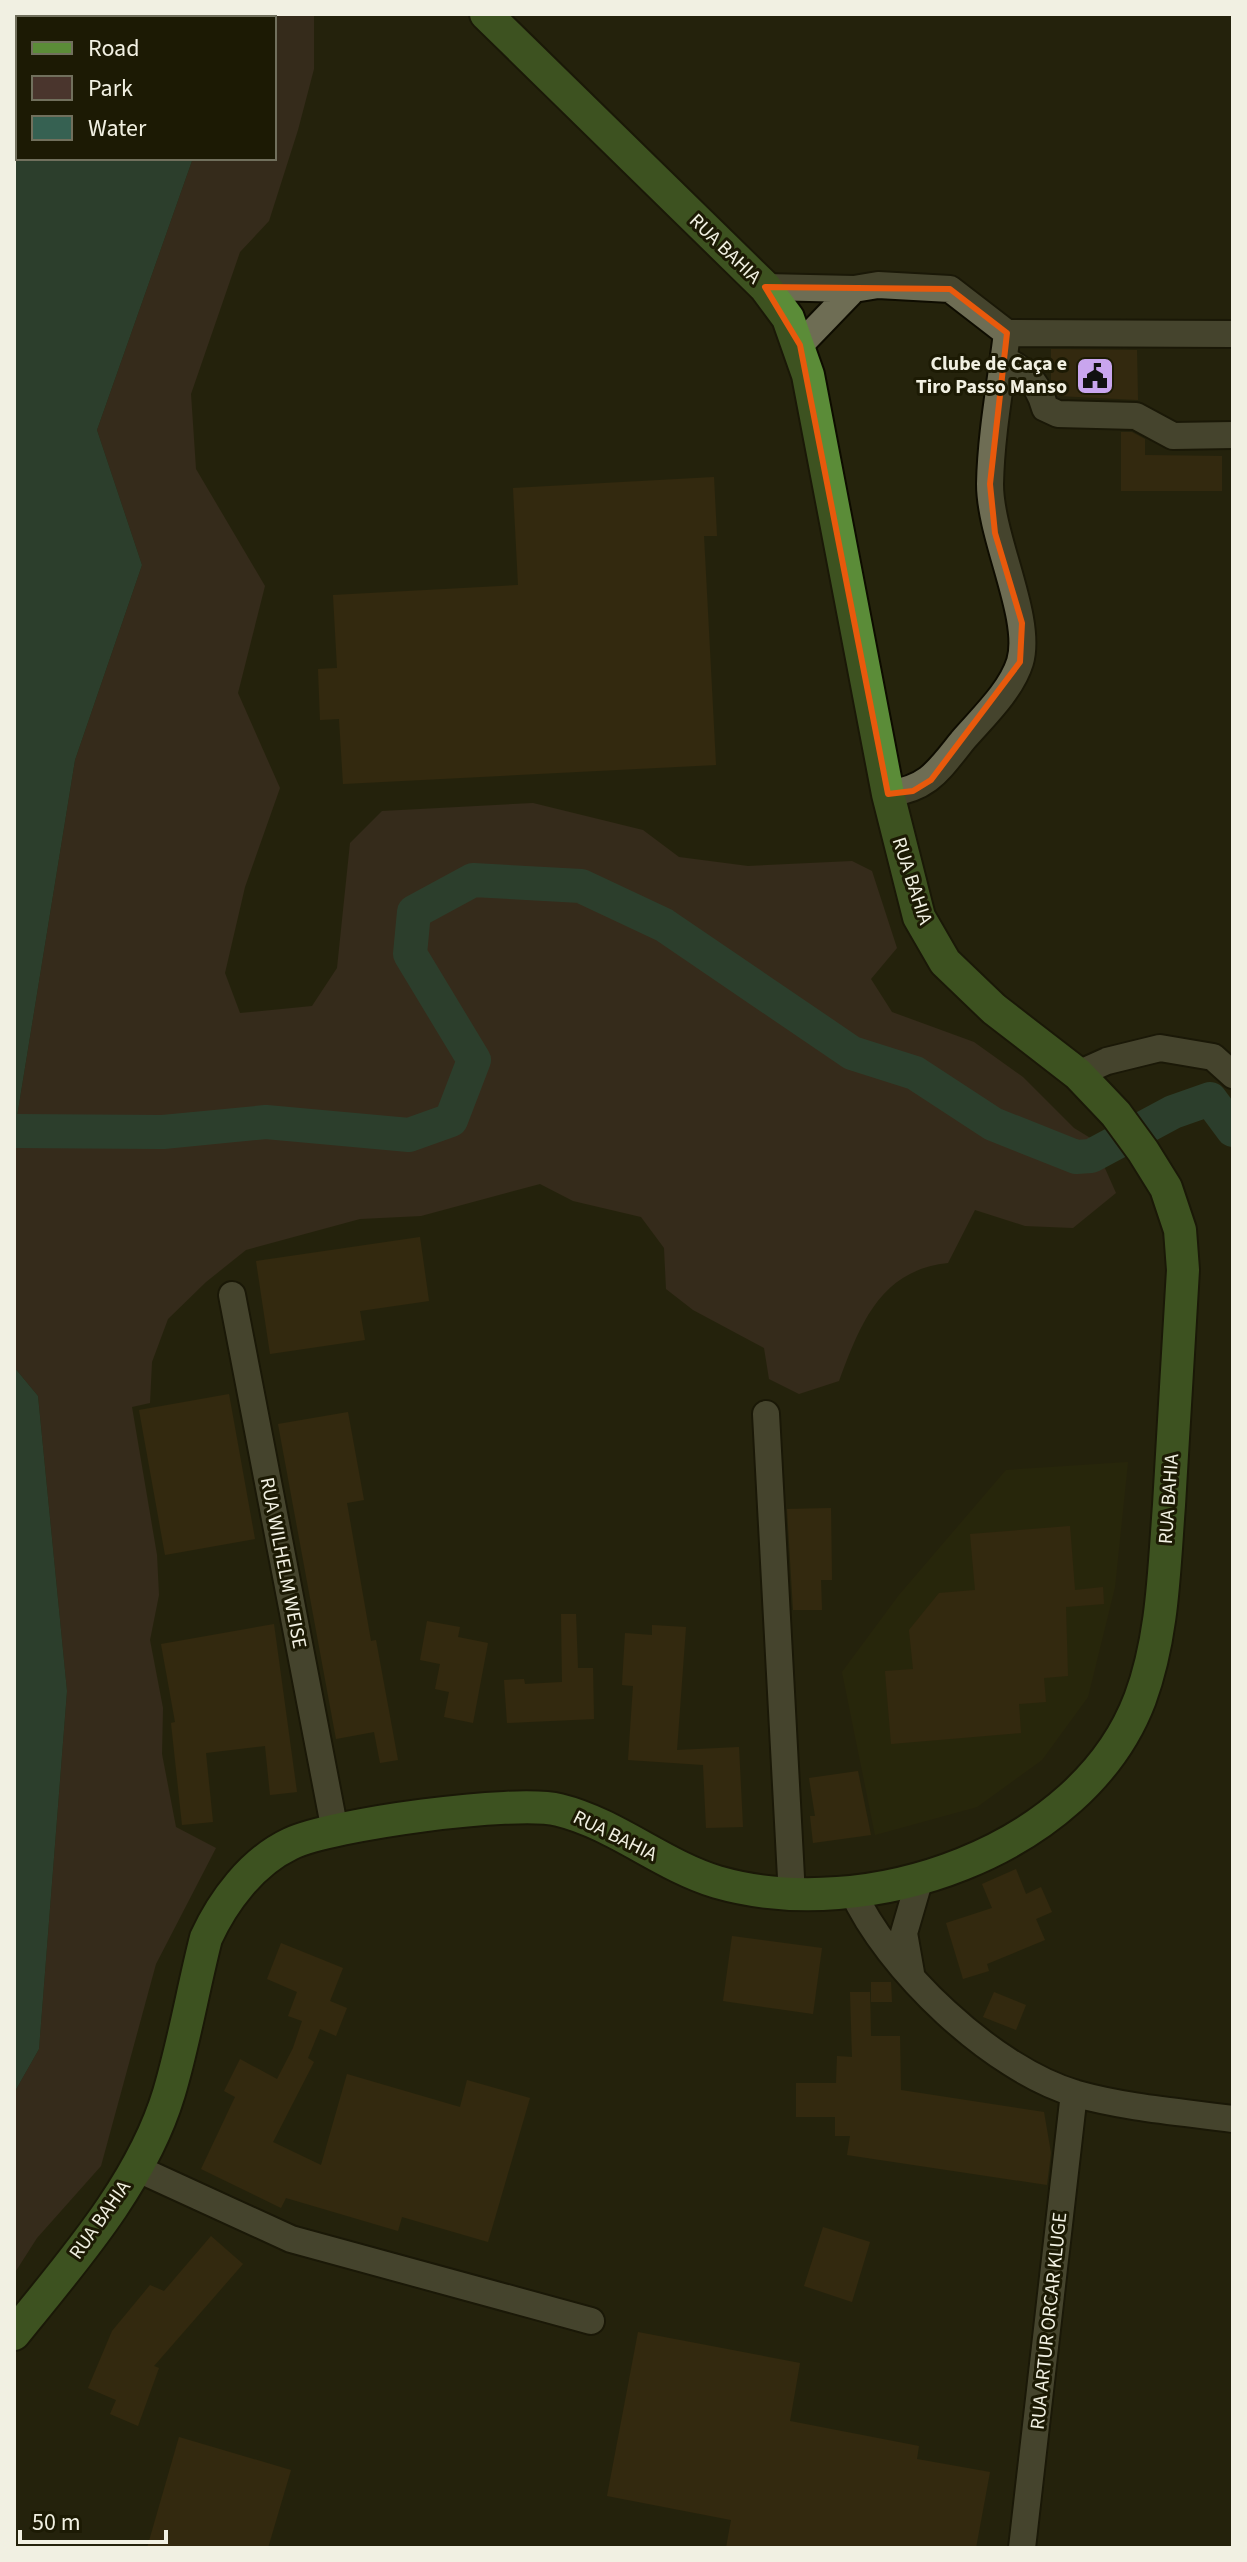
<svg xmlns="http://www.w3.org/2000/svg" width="1247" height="2562" font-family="'Source Sans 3',sans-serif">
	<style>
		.built { fill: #2c2a0b }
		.green { fill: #4a352d }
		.water { fill: #366152 }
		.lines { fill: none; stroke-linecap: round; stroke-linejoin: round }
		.river { stroke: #366152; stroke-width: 34 }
		.building { fill: #463112 }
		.minor-casing { stroke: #0e0c00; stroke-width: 30 }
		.major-casing { stroke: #0e0c00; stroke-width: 36 }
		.minor { stroke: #6e6d54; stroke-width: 26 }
		.major { stroke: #5b8c38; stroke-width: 32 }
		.marked { fill: none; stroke: #e8590c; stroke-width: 6; stroke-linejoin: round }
		.labels { text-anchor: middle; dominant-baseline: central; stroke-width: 6; stroke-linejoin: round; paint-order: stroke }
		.street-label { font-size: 20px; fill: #f1f0e2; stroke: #1c1a04 }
		.poi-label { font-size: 20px; font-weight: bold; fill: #f1f0e2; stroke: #1c1a04; text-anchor: end }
	</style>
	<rect width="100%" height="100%" fill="#25230c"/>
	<path class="built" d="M1128 1462 1115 1587 1088 1697 1042 1760 977 1807 875 1835 842 1672 899 1595 1006 1470Z"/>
	<path class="green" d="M210 14H314V69L298 130 269 221 240 252 191 394 196 469 265 586 238 693 280 788 245 887 225 973 240 1013 312 1006 337 968 350 843 382 811 533 803 643 830 679 857 748 866 852 861 872 871 897 948 871 979 892 1012 974 1042 1023 1077 1074 1128 1092 1139 1116 1193 1073 1228 1025 1226 975 1210 948 1263C880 1270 860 1325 839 1381L799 1394 769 1379 764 1348 693 1310 666 1289 664 1248 641 1217 573 1201 540 1184 421 1216 360 1219 246 1250 206 1282 168 1319 152 1362 150 1403 132 1407 157 1555 159 1595 150 1640 163 1708 162 1754 176 1827 216 1848 156 1964 101 2166 37 2238 14 2274V2093L39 2049 67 1691 38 1396 14 1367V1135L75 760 142 565 97 430 193 158H274V18H211Z"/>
	<path class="water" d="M14 14H210L211 18H18V158H193L97 430 142 565 75 760 14 1135Z
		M14 1367 38 1396 67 1691 39 2049 14 2093Z"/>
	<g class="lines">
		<path class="river" d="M14 1131 163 1132 266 1122 409 1135 451 1120 474 1060 410 954 414 912 473 880 581 886 664 925 852 1053 915 1073 993 1124 1076 1157 1091 1156 1173 1112 1210 1099 1233 1130"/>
	</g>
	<path class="building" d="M1051 349 1137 350 1138 400 1058 396 1051 382Z
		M1121 432H1132L1145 439V455L1222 456V491H1121Z
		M714 477 717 536H704L716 765 343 784 339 719 320 720 318 669 337 668 333 595 518 585 513 488Z
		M420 1237 429 1301 360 1311 365 1340 270 1354 256 1261Z
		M229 1394 255 1539 165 1555 139 1410Z
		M348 1412 364 1500 347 1503 371 1641 376 1640 398 1760 380 1763 374 1732 336 1739 278 1424Z
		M831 1508 832 1580H821L822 1610H793L787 1509Z
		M1070 1526 1075 1590 1103 1587 1104 1604 1066 1607 1068 1676 1044 1678 1046 1702 1019 1704 1021 1733 891 1744 885 1671 913 1669 909 1630 939 1593 975 1590 970 1534Z
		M561 1614H576L578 1668H593L594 1719 507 1723 504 1680 524 1679 525 1684 562 1682Z
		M427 1621 460 1627 458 1637 488 1643 473 1723 444 1717 449 1692 435 1689 440 1664 420 1660Z
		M274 1624 297 1792 270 1795 265 1746 206 1753 213 1822 182 1825 171 1723 175 1722 161 1644Z
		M652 1625 686 1627 677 1750 739 1747 743 1827 706 1828 703 1765 628 1760 633 1686 622 1685 625 1633 652 1635Z
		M858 1771 871 1835 813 1843 810 1816H815L809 1778Z
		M1016 1869 1026 1894 1041 1887 1052 1912 1036 1919 1045 1940 987 1964 989 1971 963 1979 946 1923 992 1908 982 1884Z
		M732 1936 822 1948 813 2014 723 2001Z
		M281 1943 343 1968 330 2001 347 2008 336 2036 320 2029 308 2058 314 2062 273 2142 321 2165 347 2074 460 2107 467 2080 530 2098 488 2242 402 2217 398 2231 286 2198 281 2208 201 2169 235 2097 224 2091 240 2059 277 2079 293 2048 302 2021 288 2016 297 1992 267 1979Z
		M871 1982H891L892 2002H871Z
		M850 1992H870L871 2036H900L901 2090 1044 2112 1051 2153 1047 2185 847 2155 850 2136H835V2117H796V2083H836L837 2056 852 2057Z
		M994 1992 1026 2005 1016 2030 983 2017Z
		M823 2227 870 2242 852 2302 804 2286Z
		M211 2236 243 2264 154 2366 159 2368 138 2426 110 2414 116 2400 88 2388 112 2331 150 2285 164 2291Z
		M638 2332 800 2363 790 2421 919 2446 917 2459 990 2472 976 2548H726L731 2520 607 2496Z
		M179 2437 291 2470 268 2548H147Z"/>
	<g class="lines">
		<defs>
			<path id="minor" d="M765 287 854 289 878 285 950 289 1007 333C1001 382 991 434 990 484 990 538 1033 618 1020 662 1011 691 982 718 963 740 938 771 929 788 888 794
				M1007 333 1233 334
				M800 345 854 289
				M1004 360C1026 369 1039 386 1045 408L1058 414 1136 416 1173 436 1233 435
				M1078 1074 1107 1061 1160 1048 1213 1057 1233 1075
				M232 1295 335 1831
				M766 1414 792 1896
				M852 1890C887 1969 993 2070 1077 2094 1127 2108 1181 2112 1233 2119
				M911 1973 904 1933 920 1878
				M136 2168 291 2239 591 2321
				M1022 2548 1074 2093"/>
			<path id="major" d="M14 2334C72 2262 142 2183 169 2093 184 2043 193 1989 206 1938 223 1901 252 1862 290 1844 331 1824 516 1799 559 1810 616 1824 661 1865 717 1882 866 1925 1082 1852 1140 1699 1163 1637 1164 1570 1169 1505 1174 1427 1178 1348 1183 1270L1180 1230 1166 1188 1143 1151 1116 1114 1078 1074 994 1009 945 962 919 917 888 794 808 375 788 318 765 287 486 14"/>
		</defs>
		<use href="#minor" class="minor-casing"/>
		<use href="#major" class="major-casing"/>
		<use href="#minor" class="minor"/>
		<use href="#major" class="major"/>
	</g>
	<path d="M0 0H1247V2562H0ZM765 287 950 289 1007 333 990 484 995 533 1022 623 1020 662 931 780 913 791 888 794 800 345Z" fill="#25230c" fill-opacity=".55" fill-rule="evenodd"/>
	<path class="marked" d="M765 287 950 289 1007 333 990 484 995 533 1022 623 1020 662 931 780 913 791 888 794 800 345Z"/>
	<defs>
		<symbol id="civic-square" viewBox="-11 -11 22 22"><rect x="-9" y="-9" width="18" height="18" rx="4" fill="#c9a5ee" stroke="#1c1a04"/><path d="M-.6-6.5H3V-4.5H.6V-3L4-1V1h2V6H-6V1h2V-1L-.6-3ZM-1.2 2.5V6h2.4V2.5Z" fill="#111"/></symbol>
	</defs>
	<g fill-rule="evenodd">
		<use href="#civic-square" x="1073" y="354" width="44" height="44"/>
	</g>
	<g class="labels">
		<g class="street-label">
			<text transform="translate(725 249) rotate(44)">RUA BAHIA</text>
			<text transform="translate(912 881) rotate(72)">RUA BAHIA</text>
			<text transform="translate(1169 1499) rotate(-86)">RUA BAHIA</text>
			<text transform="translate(283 1563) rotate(79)">RUA WILHELM WEISE</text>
			<text transform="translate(615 1836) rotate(26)">RUA BAHIA</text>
			<text transform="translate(100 2220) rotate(-55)">RUA BAHIA</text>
			<text transform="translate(1049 2321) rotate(-84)">RUA ARTUR ORCAR KLUGE</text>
		</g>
		<g class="poi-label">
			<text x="1067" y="364">Clube de Caça e<tspan x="1067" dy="23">Tiro Passo Manso</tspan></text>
		</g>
	</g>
	<rect width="1247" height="2562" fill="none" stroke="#f1f0e2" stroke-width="32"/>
	<rect x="16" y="16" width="260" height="144" fill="#1c1a04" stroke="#71705d" stroke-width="2"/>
	<rect x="32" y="42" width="40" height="12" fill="#5b8c38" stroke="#71705d" stroke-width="2"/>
	<text x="88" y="56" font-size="24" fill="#f1f0e2">Road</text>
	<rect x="32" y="76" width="40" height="24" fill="#4a352d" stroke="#71705d" stroke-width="2"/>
	<text x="88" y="96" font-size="24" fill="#f1f0e2">Park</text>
	<rect x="32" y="116" width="40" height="24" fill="#366152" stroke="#71705d" stroke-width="2"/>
	<text x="88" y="136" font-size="24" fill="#f1f0e2">Water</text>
	<path d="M20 2530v12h146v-12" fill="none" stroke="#f1f0e2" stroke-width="4"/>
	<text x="32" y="2530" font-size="24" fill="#f1f0e2" stroke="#1c1a04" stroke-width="6" paint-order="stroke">50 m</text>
</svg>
